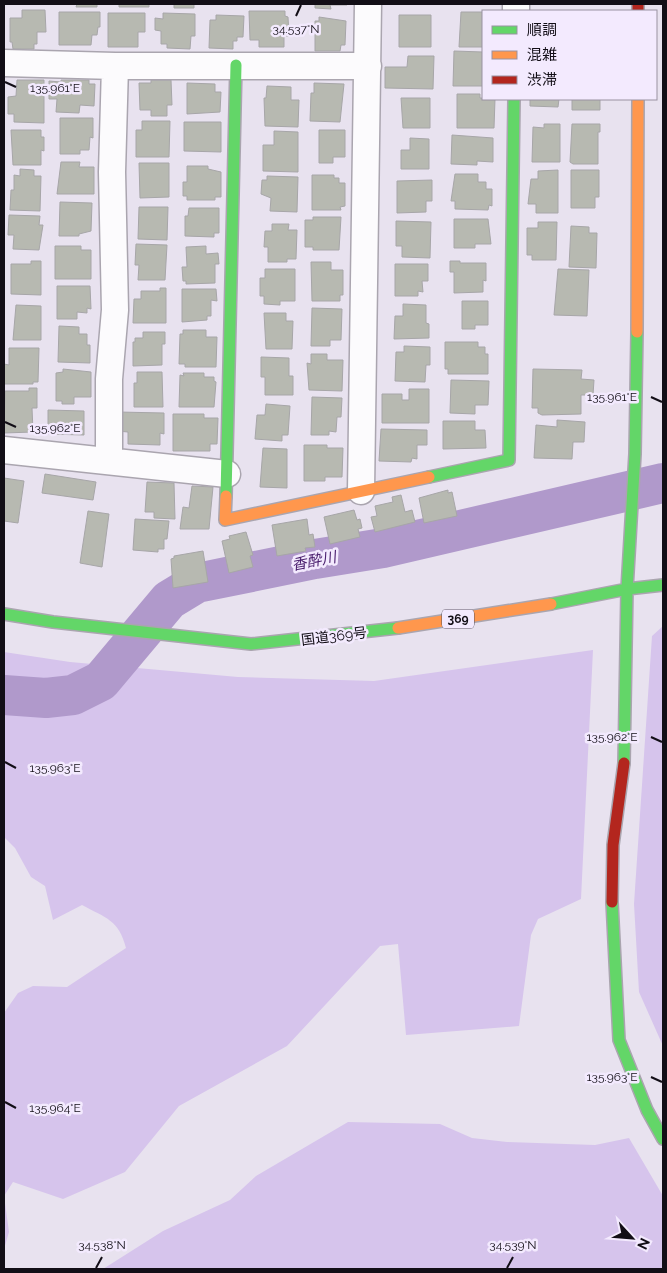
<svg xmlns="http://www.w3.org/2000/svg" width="667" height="1273" font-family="Raleway,'Noto Sans JP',sans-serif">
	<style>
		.green { fill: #d6c4ec }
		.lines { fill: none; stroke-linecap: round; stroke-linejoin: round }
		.river { stroke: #b099cb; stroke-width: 40 }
		.building { fill: #b7b9b1; stroke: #a7a6a8 }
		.street-casing { stroke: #aaa5af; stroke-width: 29 }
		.fast-casing { stroke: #aaa5af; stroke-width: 14 }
		.slow-casing { stroke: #aaa5af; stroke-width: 14 }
		.jam-casing { stroke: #aaa5af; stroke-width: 14 }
		.street { stroke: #fcfbfd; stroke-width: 26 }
		.fast { stroke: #63d668; stroke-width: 11 }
		.slow { stroke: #ff974d; stroke-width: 11 }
		.jam { stroke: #b3261e; stroke-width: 11 }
		.ticks { fill: none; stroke: #120e16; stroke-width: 2 }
		.labels { text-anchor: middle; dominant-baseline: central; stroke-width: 5; stroke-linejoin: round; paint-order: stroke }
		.shield { fill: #f3eafe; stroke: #56505c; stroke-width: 1 }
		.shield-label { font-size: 12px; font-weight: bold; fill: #120e16 }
		.street-label { font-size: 14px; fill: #120e16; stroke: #f3eafe }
		.water-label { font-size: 15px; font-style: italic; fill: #4b206f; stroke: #f3eafe }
		.ticks-label { font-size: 12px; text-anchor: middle; fill: #120e16; stroke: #f3eafe; stroke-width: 5; stroke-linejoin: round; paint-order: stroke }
	</style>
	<rect width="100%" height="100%" fill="#e8e2ef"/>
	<path class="green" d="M663 626V1046L639 992 634 904 652 636Z
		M593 650 581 899 538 919 531 935 519 1026 406 1035 398 944 380 946 287 1046 179 1106 125 1172 63 1199 13 1182 4 1196 9 1232 4 1249V1013L18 993 33 986 67 987 126 948C119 920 106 918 82 905L53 920 45 886 31 877 15 848 4 837V652L70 662 238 677 374 681Z
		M348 1122 440 1124 472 1138 507 1142 595 1145 629 1138 663 1196V1269H103L163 1231 230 1200 256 1176Z"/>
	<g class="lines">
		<path class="river" d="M4 695 46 698 73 695 101 681 169 600 197 583 315 559 383 548 663 483"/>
	</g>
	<path class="building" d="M77 4H97V7H76Z
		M119 4H149V7H119Z
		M174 4H194V8H174Z
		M315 4H347V5H330L331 9 315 8Z
		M22 10H45L46 32H37V44H34V49H13L12 42H10V18H22Z
		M249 11H285V16L288 17 289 36H284V47H259V40H250Z
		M59 12H100V27H98L97 35H92L91 45H59Z
		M461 12H483V47H459Z
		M108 13H145V32H138V47H108Z
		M163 13 195 14V36H191L190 49 167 48V44H161V31L155 30V18L163 19Z
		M216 15 244 16 243 37H237V41H233V49L209 48 210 20H216Z
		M399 15H431V47H399Z
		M319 17 346 21 345 45H341L340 51H315V21H319Z
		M454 51 483 52V86H453Z
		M408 56H434L433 89 385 88V67H407Z
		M17 80H44V123L14 122V114H8V97L16 96Z
		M61 80H89V84H95L94 106 80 105 79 113 56 112 57 99H49V81L61 82Z
		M151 80H171L172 105H167V116H151V110H140L139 83H151Z
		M187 83 215 84V92H221L220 112 187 114Z
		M314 83 344 84 340 122 310 121 311 93H314Z
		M267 86 291 87V100H299L298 127 265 126 264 98H266Z
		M457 94H480V98L495 99 494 128H457Z
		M401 98H430V128H403Z
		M530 99H559L558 107 530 106Z
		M572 99H600V110H572Z
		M60 118H93V138L90 137 89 150H80V154H60Z
		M142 121H170L169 157H136V130H142Z
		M184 122H221V152L184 151Z
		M544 124H560V162H532L533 127 544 128Z
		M572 124H600V132H598V164H573L570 162Z
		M11 130H41V137H44V151L41 150V165H13Z
		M319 130H345V157H333V163H319Z
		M274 131 298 132V172L263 171V145H274Z
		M452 135 493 138V162L477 161V165L451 164Z
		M410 138 429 139V169H401V150H410Z
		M61 162H80L79 167H94V194H57Z
		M139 163H169V197L140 198Z
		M187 166H208V169L221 172V197H215V200H187V196H183V182H187Z
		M20 169 34 170V176H41L40 211 10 210 11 190H14V175L20 176Z
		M558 170V213H536V204H528L531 179H538V171Z
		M571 170H599V197H595V208H571Z
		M455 174H478V182H486V189H492V206L489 205 488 210 455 209V201H451Z
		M312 175H334V178H339V183H345V206L340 207 341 210H312Z
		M267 176 298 177 297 212 270 211 271 198 261 194 262 180H267Z
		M432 180V201H426V212L397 213V181Z
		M60 202 92 203 91 231 79 234V236H59Z
		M139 207H168L167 240 138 239Z
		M189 208H219V233H214V237L185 236V216H188Z
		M9 215 40 216 39 225H43L39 250 13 249 14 235H8Z
		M313 217H341L339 250H313V247H305V220H313Z
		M454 219H488L491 244H475V248H454Z
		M396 221 431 222 430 258 402 257V246H396Z
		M538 222H557L556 260H532V255H527V228H538Z
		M272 224H289L288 230H297L296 259H287V262H268V247H264L265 231H272Z
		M571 226 589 227V233H597L596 268 569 267Z
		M136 244 167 245 165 280H138L139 265H135Z
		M55 246H81V250H91V279H55Z
		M206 246V254L218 253 219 264H215V283L186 284V281H183L182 267H187L186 247Z
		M31 261H41V295L11 294V264H31Z
		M450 261H460V263H486V281L483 280V292L454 293V272H450Z
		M311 262H331V270H343V295H340V301H312Z
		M395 264H428V281H422L423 292 418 291V296H395Z
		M265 269H295V301H280V305L264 304V296H260V278H265Z
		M558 269 589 270 587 316 554 315Z
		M57 286H90L91 309 87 308V313L77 312V319H57Z
		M160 288H166V323H133L134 299H141V291H160Z
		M182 289H216L217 301 211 300V316H207V320L182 322Z
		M462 301H488V325H475V329H462Z
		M403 304 426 305V323L429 324V338L394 339 395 316H403Z
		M16 305 41 306V340H13Z
		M312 308 342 309 341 340H330V346H311Z
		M264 313H286V321H293L292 349H266Z
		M59 326 79 327V334H87V345H90V363L58 362Z
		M183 330H206V337H217L216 367H185V364H179L180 334H183Z
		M143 332H165V344H162V365L133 366V342H135V338H143Z
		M445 342H478V347H485V354H488V374H448V369H445Z
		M404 346 430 347V365H426L425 382 395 381 396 352H404Z
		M9 348H39L38 382H33V384H4V364L9 365Z
		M311 354H327V360H343L342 391 309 390 307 363 311 364Z
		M261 357 289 358V376H293V395H265V377H261Z
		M63 369 91 372V397H74V404H62V401H56V373L63 372Z
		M533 369 582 370 581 379 594 380 593 395H581V414L542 415 538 413V408H532Z
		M137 372H162L163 407H134V383H137Z
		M183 373H204V377H214V381L216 382 214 407H179L180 375 184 376Z
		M451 380 489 381 488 405H475V414L450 413Z
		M29 388H37V408H32L33 432 4 433 5 391H29Z
		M409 389H429V423H382V394H402V400H409Z
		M312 397 342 398 341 417H337L336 432 329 431V435H311Z
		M266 404 290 406 288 435H282V441L255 439 257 415H265Z
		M48 410 84 411V435L48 434Z
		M118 412 164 413V434L160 433V445L128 444V432L117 431Z
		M173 414H204V418H218L217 444H210V451H173Z
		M557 420 585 422 584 442H573L572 459 534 458 536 425 557 427Z
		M443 421H475V430H485L486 448 443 449Z
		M381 429 427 430V445H417V459L412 458 411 462 379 461Z
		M304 445H327V448H343L342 477H325V481H304Z
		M263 448 287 449V488L260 487Z
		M45 474 96 482 93 500 42 493Z
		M4 478 24 481 18 523 4 521Z
		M147 482 174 483 175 519 154 518V512H145Z
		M192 486 213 487 209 529H180L183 507 189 508Z
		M448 490V493L452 492 457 516 424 523 419 498Z
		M401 495 405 512 412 510 415 522 375 532 371 517 377 516 375 506 393 502 392 497Z
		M354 510 357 520 360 519 362 528 358 529 360 537 330 544 324 517Z
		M88 511 109 514 102 567 80 563Z
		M135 519 169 521 167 539H164V549H158V552L133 550Z
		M307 519 309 535 313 534 315 547 305 548 306 551 277 556 272 525Z
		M246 532 253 555 250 556 253 567 229 573 222 541 230 539 229 536Z
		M203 551 208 582 173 588 171 559 174 558V556Z"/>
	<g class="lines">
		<defs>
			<path id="street" d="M516 11V4
				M4 63 115 66H368
				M4 450 227 474
				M109 461V379L115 310 112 172 115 66
				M361 491 368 4"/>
			<path id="fast" d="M429 477 509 460 514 99
				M226 496 236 65
				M551 604 627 589 663 585
				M4 614 53 622 251 644 398 628
				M624 763 627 589 635 454 637 332
				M612 902 619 1040 647 1110 663 1139"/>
			<path id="slow" d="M637 332 638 99
				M226 496 225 520 429 477
				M398 628 551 604"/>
			<path id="jam" d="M638 4V11
				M612 902 613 845 624 763"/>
		</defs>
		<use href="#street" class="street-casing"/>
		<use href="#fast" class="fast-casing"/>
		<use href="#slow" class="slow-casing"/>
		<use href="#jam" class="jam-casing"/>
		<use href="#street" class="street"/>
		<use href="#fast" class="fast"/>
		<use href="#slow" class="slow"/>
		<use href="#jam" class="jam"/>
	</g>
	<path class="ticks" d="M296 16 301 5M5 82 16 87M651 397 662 402M5 422 16 427M651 737 662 742M5 762 16 768M651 1077 662 1082M5 1102 16 1108M96 1268 102 1257M507 1268 513 1257"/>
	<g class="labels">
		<rect class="shield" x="442" y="609.5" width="32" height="19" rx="4"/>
		<g class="shield-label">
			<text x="458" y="619">369</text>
		</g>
		<g class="street-label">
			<text transform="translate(334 636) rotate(-7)">国道369号</text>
		</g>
		<g class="water-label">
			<text transform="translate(314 561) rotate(-11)">香酔川</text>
		</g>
	</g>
	<g class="ticks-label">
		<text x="296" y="33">34.537°N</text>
		<text x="55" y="92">135.961°E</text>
		<text x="612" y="401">135.961°E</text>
		<text x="55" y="432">135.962°E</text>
		<text x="612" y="741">135.962°E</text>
		<text x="55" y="772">135.963°E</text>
		<text x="612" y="1081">135.963°E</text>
		<text x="55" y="1112">135.964°E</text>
		<text x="102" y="1249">34.538°N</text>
		<text x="513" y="1249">34.539°N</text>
	</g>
	<rect width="667" height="1273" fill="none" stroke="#120e16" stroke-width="10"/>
	<rect x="482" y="10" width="175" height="90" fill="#f3eafe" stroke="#9992a1"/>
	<rect x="492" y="26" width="25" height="8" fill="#63d668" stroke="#9992a1"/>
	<text x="527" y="35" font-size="15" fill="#120e16">順調</text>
	<rect x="492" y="51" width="25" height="8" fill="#ff974d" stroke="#9992a1"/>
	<text x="527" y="60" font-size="15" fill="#120e16">混雑</text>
	<rect x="492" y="76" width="25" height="8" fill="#b3261e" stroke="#9992a1"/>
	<text x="527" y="85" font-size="15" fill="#120e16">渋滞</text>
	<g transform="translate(632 1238) rotate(116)" stroke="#f3eafe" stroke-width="4" paint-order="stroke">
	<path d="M0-4L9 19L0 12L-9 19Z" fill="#120e16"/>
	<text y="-8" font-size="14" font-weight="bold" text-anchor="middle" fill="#120e16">N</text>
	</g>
</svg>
